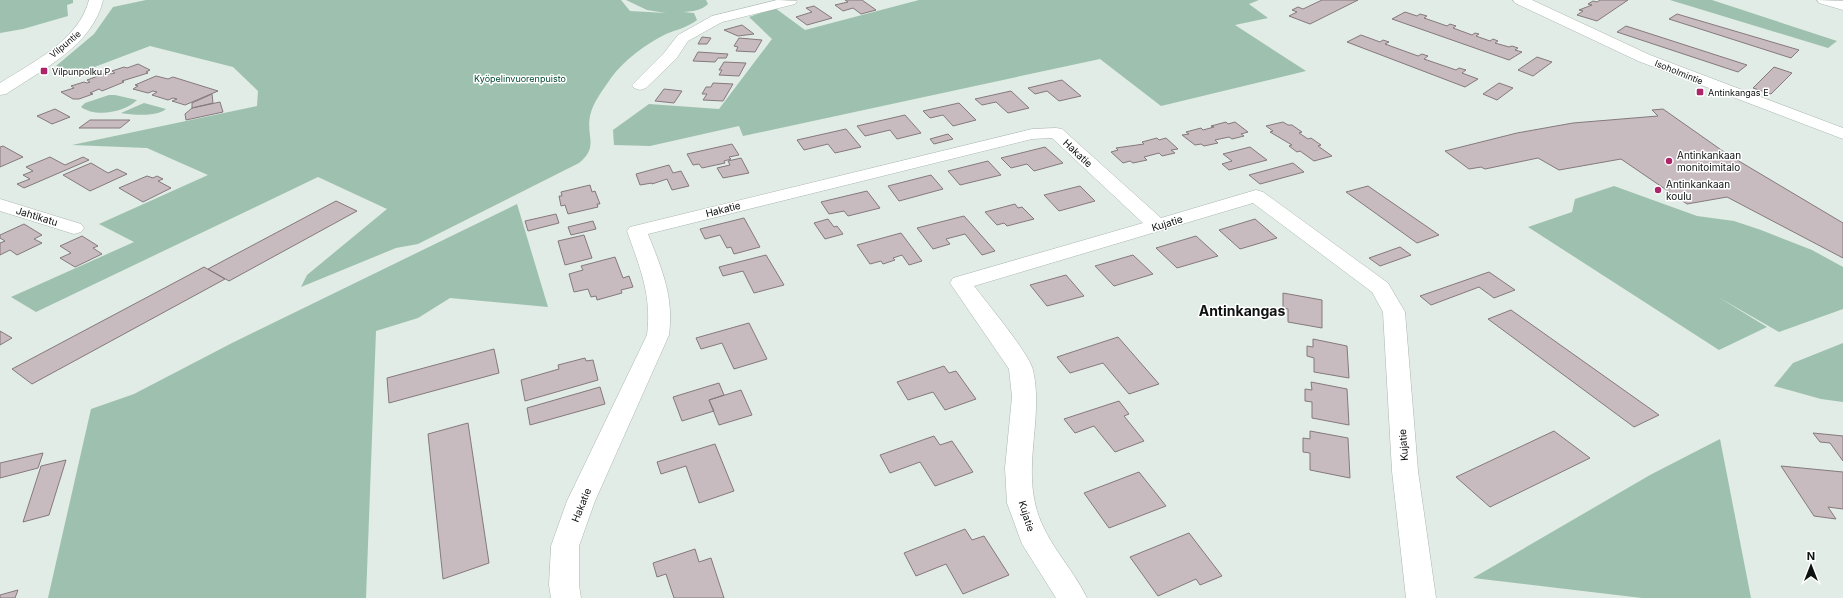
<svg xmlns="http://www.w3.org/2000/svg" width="1843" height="598" font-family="Inter,sans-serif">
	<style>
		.green { fill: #9ec0ae }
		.building { fill: #c8bbbf; stroke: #85797d }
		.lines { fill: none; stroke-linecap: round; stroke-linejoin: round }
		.minor-casing { stroke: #acb7b1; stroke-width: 1 }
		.minor { fill: #fff; fill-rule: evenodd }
		.poi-dot { fill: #ad2568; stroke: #fff; stroke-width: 1.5 }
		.labels { text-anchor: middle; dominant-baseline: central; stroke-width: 3; stroke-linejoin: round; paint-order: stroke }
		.far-street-label { font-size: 9px; fill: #0e1210; stroke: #fff }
		.far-poi-label { font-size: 9px; fill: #0e1210; stroke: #fff; text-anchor: start }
		.far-park-label { font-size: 9px; fill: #014930; stroke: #fff }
		.street-label { font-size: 10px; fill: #0e1210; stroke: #fff }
		.poi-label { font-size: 10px; fill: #0e1210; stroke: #fff; text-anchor: start }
		.district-label { font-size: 14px; font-weight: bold; fill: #0e1210; stroke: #fff }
	</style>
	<rect width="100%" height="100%" fill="#e0ece5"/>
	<path class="green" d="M0 0H73V3L67 5 68 16 23 29 0 33Z
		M146 0H621L630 11 666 13 647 10 626 0H706L708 4C701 11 693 11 683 12L694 13 697 20C688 27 676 30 666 34 646 44 624 60 611 78 603 90 593 102 590 116 586 137 599 147 579 163L418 244 396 248 301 287 307 275 387 209 318 177 36 312 11 297 134 242 99 224 208 175 147 148 72 145 257 106 258 91 233 67 150 46 76 74 56 66 94 34 113 7Z
		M919 0H1259L1249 4 1268 18 1235 25 1306 71 1161 106 1100 59 743 136 739 126 650 146 614 145 613 130 649 104 719 109 772 39 749 17 775 8 805 30Z
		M1670 0H1712L1837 41 1828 48Z
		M109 95H115L137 100C125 112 96 118 81 107L85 103Z
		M144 103 166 109C157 117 133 115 121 113Z
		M1614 186 1697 216 1734 221 1761 230 1812 250 1843 267V309L1779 332 1718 297 1767 327 1719 350 1528 227 1572 212 1575 199Z
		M517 204 548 307 450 298 418 318 376 331 366 598H48L91 409 134 394 232 343Z
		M1843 343V402L1821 399 1774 386 1793 363Z
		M1720 439 1751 598H1642L1473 578 1650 475Z"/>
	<path class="building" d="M845 0H862L876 10 861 14 853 8 843 11 835 5 848 2Z
		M1322 0H1358L1310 24 1289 16 1297 12 1292 10 1298 7 1303 9Z
		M1600 0H1628L1597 21 1577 15 1583 11 1579 10 1592 5 1588 4 1593 1 1597 2Z
		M814 6 832 18 807 25 796 17 812 12 806 8Z
		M1405 12 1417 16 1420 14 1427 16 1424 18 1447 26 1450 24 1456 26 1453 28 1472 35 1475 33 1479 34 1476 36 1490 41 1493 39 1498 41 1495 43 1509 47 1512 46 1518 48 1515 50 1522 52 1509 60 1392 19Z
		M1677 14 1799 50 1791 58 1669 19Z
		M742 25 754 34 738 36 724 30Z
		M1626 26 1747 65 1738 72 1617 32Z
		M1361 35 1380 42 1383 40 1389 42 1385 44 1418 56 1422 54 1428 56 1424 59 1456 70 1459 68 1466 70 1462 73 1478 79 1465 87 1347 42Z
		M702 37 711 38 707 44H698Z
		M739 38 762 40 755 52 736 51 738 47 734 46Z
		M698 52 728 54 726 58H718L715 62 693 61Z
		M1537 57 1552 62 1533 76 1518 70Z
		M724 62 746 63 739 76 719 75 722 70H719Z
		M138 64 150 70 146 72 148 73 122 81 124 82 102 91 99 89 90 93 93 94 79 99H73L61 92 74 88 71 86 84 82 87 83 90 82 87 80 109 72 111 74 115 73 112 71 124 67 127 68Z
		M1774 67 1792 73 1771 94 1753 88Z
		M156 76 168 79 173 77 218 91 185 105 172 101 177 99 173 98 168 100 152 95 157 92 153 91 148 93 133 89 138 86 135 85Z
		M1062 80 1081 96 1059 101 1047 91 1035 94 1028 88Z
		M713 83 733 84 723 101 703 100 707 94H702L706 87H711Z
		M1499 83 1513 88 1497 100 1483 94Z
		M664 89 682 91 674 103 655 101Z
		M1011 91 1029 108 1008 113 996 102 982 105 975 99Z
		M212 94 213 103 192 108V103Z
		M220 102 223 112 186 120 185 114 192 108Z
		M959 103 976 120 953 126 943 115 930 118 923 111Z
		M55 109 70 117 52 124 37 116Z
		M1663 109 1727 154 1843 223V258L1727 197 1687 204 1621 159 1559 170 1538 158 1485 169 1481 167 1469 169 1445 151 1517 133 1573 123 1658 116 1652 110Z
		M905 115 921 133 897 139 890 130 865 136 857 126Z
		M90 120H130L120 128H79Z
		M1226 122 1228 124 1235 122 1248 132 1241 134 1244 136 1232 139 1229 137 1215 140 1218 143 1204 146 1201 144 1195 145 1182 135 1189 134 1186 132 1201 128 1203 130 1214 127 1211 126Z
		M1283 122 1288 125H1292L1302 132 1299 133 1308 139 1311 138 1321 145 1318 146 1332 156 1314 161 1300 151 1297 152 1289 146 1292 145 1270 132 1273 131 1266 126Z
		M846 129 861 147 835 153 828 144 804 150 797 140Z
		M948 134 953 139 934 144 930 139Z
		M1157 138 1159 140 1166 138 1178 149 1171 150 1175 153 1162 156 1159 153 1144 157 1147 160 1133 163 1130 161 1123 163 1111 152 1118 150 1116 148 1144 144 1142 142Z
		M732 144 739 155 729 157 731 159 724 161 725 163 702 168 699 164 693 165 687 154Z
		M3 146 23 157 0 167V147Z
		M1045 147 1063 163 1034 171 1027 164 1011 168 1001 158Z
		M1250 147 1267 160 1229 170 1222 164 1232 161 1223 154Z
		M50 157 65 165 83 157 89 160 24 188 17 184 30 179 23 175 33 171 26 167Z
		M741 158 749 173 723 178 717 168 730 165 728 161Z
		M988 161 1001 175 960 185 948 171Z
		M91 163 108 173 117 169 127 174 90 191 63 175Z
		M1293 163 1304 172 1260 184 1249 175Z
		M669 165 673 173 681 171 689 186 672 190 667 179 652 184V183L640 185 636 174Z
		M931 175 943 189 899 201 888 186Z
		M147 176 153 178 157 176 163 179 158 181 171 188 143 202 119 188Z
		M590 185 592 192 595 191 600 204H597L598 207 568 214 565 205 561 206 559 196H562L561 192Z
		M1080 186 1095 201 1059 211 1044 195Z
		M1368 186 1439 235 1417 243 1346 192Z
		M867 191 880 208 848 216 844 211 829 214 821 202Z
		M336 201 357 211 229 281 208 269Z
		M1015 204 1018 208 1022 207 1034 219 1007 226 1004 223 997 225 985 212Z
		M556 214 559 223 528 231 525 221Z
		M964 216 995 251 982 255 965 234 946 239 950 244 933 249 917 228Z
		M744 218 760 247 734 254 731 247 727 248 720 235 705 239 700 229Z
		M828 219 834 227 837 226 843 234 825 239 814 223Z
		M1255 219 1277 238 1240 249 1219 230Z
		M593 221 596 229 571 235 568 227Z
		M24 224 42 235 34 239 42 243 17 255 10 250 0 255V243L5 241 0 238V235Z
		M901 233 922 261 909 265 902 255 893 258 895 260 883 264 881 261 870 264 857 245Z
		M584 235 592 258 565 265 558 241Z
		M82 236 98 246 93 248 102 254 75 267 60 258 71 253 60 246Z
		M1196 236 1218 256 1177 268 1156 248Z
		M1400 247 1411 255 1380 266 1369 258Z
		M766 255 784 285 754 293 743 271 723 276 719 267Z
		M1133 255 1153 274 1114 286 1095 266Z
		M615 257 623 278 629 276 633 287 621 290 622 293 597 300 596 296 591 297 588 289 574 292 569 274 583 270 581 266Z
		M204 267 225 279 32 384 12 369Z
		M1489 272 1515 290 1494 298 1479 287 1431 305 1420 296Z
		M1066 275 1084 296 1047 306 1030 285Z
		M1283 293 1322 300V328L1288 322V309L1283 308Z
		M1511 310 1659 415 1634 427 1488 319Z
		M749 323 767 359 734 369 722 343 701 349 696 338Z
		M0 331 12 338 0 345Z
		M1118 337 1159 384 1129 394 1103 363 1070 373 1057 357Z
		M1313 339 1347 346 1349 378 1314 372V358L1307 356V346L1313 347Z
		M494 349 499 373 389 403 387 378Z
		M585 358 586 361 593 360 598 380 525 401 521 380 559 369 558 365Z
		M944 366 949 373 956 371 976 399 945 410 933 392 908 400 897 382Z
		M1311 382 1347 389 1349 425 1312 418V402L1305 401V389L1312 390Z
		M719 383 724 395 709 400 714 411 682 421 673 397Z
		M600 387 605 404 530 425 527 408Z
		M741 390 752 415 719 425 709 400Z
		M1119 401 1129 414 1124 416 1144 441 1115 452 1094 426 1075 433 1064 419Z
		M468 423 489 563 443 579 428 434Z
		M1310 431 1348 438 1350 478 1310 470V453L1303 452V438L1310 439Z
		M1554 431 1590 458 1490 507 1456 477Z
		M1813 433 1843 436V461L1830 443 1820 442Z
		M934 436 940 445 952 441 973 472 935 486 920 462 890 473 880 455Z
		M715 444 734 491 699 503 686 466 661 474 657 462Z
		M43 453 38 468 0 478V463Z
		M66 460 49 515 23 522 41 466Z
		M1781 466 1843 472V509L1828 507 1836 519 1814 516Z
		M1139 472 1166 506 1109 528 1084 493Z
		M965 529 972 540 984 536 1009 575 963 594 946 564 916 576 904 553Z
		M1189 533 1222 576 1200 585 1196 579 1158 596 1130 557Z
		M695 549 699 562 711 558 724 598H674L666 574 657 577 653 563Z
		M18 590 15 598H0V595Z"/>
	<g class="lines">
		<defs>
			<path id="minor" d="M89 0H103C93 45 42 70 6 94L0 95V83C33 62 79 40 89 0Z
				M777 0 797 1 795 4 722 22 688 41 676 59 646 88 640 90 634 88 632 85 664 53 678 35 712 16Z
				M1513 0H1532L1650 55 1843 128V139L1638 61 1515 3Z
				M1817 0 1843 1V10L1819 3Z
				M1056 128 1062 129 1161 218 1249 192 1256 190 1263 192 1388 283 1405 312 1418 471 1436 598H1406L1392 471 1383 312 1372 292 1253 203 974 286C987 303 1029 353 1033 370 1043 414 1025 459 1035 503 1043 540 1071 565 1087 598H1056L1022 544 1007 503 1005 468 1012 397 1009 369 950 283 953 278 1143 223 1052 138 1032 139 648 234C662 270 674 296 669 335L595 501 579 546V585L581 598H551L549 585 551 546 567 501 647 335C652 295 640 268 627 231L630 227 1032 129Z
				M0 199 81 224 84 228 81 232 74 234 0 211Z"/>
		</defs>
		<use href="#minor" class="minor-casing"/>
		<use href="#minor" class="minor"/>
	</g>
	<g class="poi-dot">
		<rect x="40" y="67" width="8" height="8" rx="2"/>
		<rect x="1696" y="88" width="8" height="8" rx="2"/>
		<circle cx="1669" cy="161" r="4"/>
		<circle cx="1658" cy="190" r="4"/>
	</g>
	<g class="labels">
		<g class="far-street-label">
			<text transform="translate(65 44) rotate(-40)">Vilpuntie</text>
			<text transform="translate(1679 72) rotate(22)">Isoholmintie</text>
		</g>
		<g class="far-poi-label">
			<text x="52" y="71">Vilpunpolku P</text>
			<text x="1708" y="92">Antinkangas E</text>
		</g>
		<g class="far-park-label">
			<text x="520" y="78">Kyöpelinvuorenpuisto</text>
		</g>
		<g class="street-label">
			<text transform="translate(1078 153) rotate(43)">Hakatie</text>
			<text transform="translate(723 209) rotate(-14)">Hakatie</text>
			<text transform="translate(37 216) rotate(17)">Jahtikatu</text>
			<text transform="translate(1167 223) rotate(-17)">Kujatie</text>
			<text transform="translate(1403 445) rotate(-94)">Kujatie</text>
			<text transform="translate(581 505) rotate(-68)">Hakatie</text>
			<text transform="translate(1027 516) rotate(73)">Kujatie</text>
		</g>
		<g class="poi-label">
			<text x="1677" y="155">Antinkankaan<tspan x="1677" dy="12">monitoimitalo</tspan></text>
			<text x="1666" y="184">Antinkankaan<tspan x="1666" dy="12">koulu</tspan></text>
		</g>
		<g class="district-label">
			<text x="1242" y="310">Antinkangas</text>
		</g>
	</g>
	<g transform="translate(1811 566)" stroke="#ffffff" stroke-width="3" paint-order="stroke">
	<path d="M0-3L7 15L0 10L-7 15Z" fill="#0e1210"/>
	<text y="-6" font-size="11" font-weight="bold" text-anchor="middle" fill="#0e1210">N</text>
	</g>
</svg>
